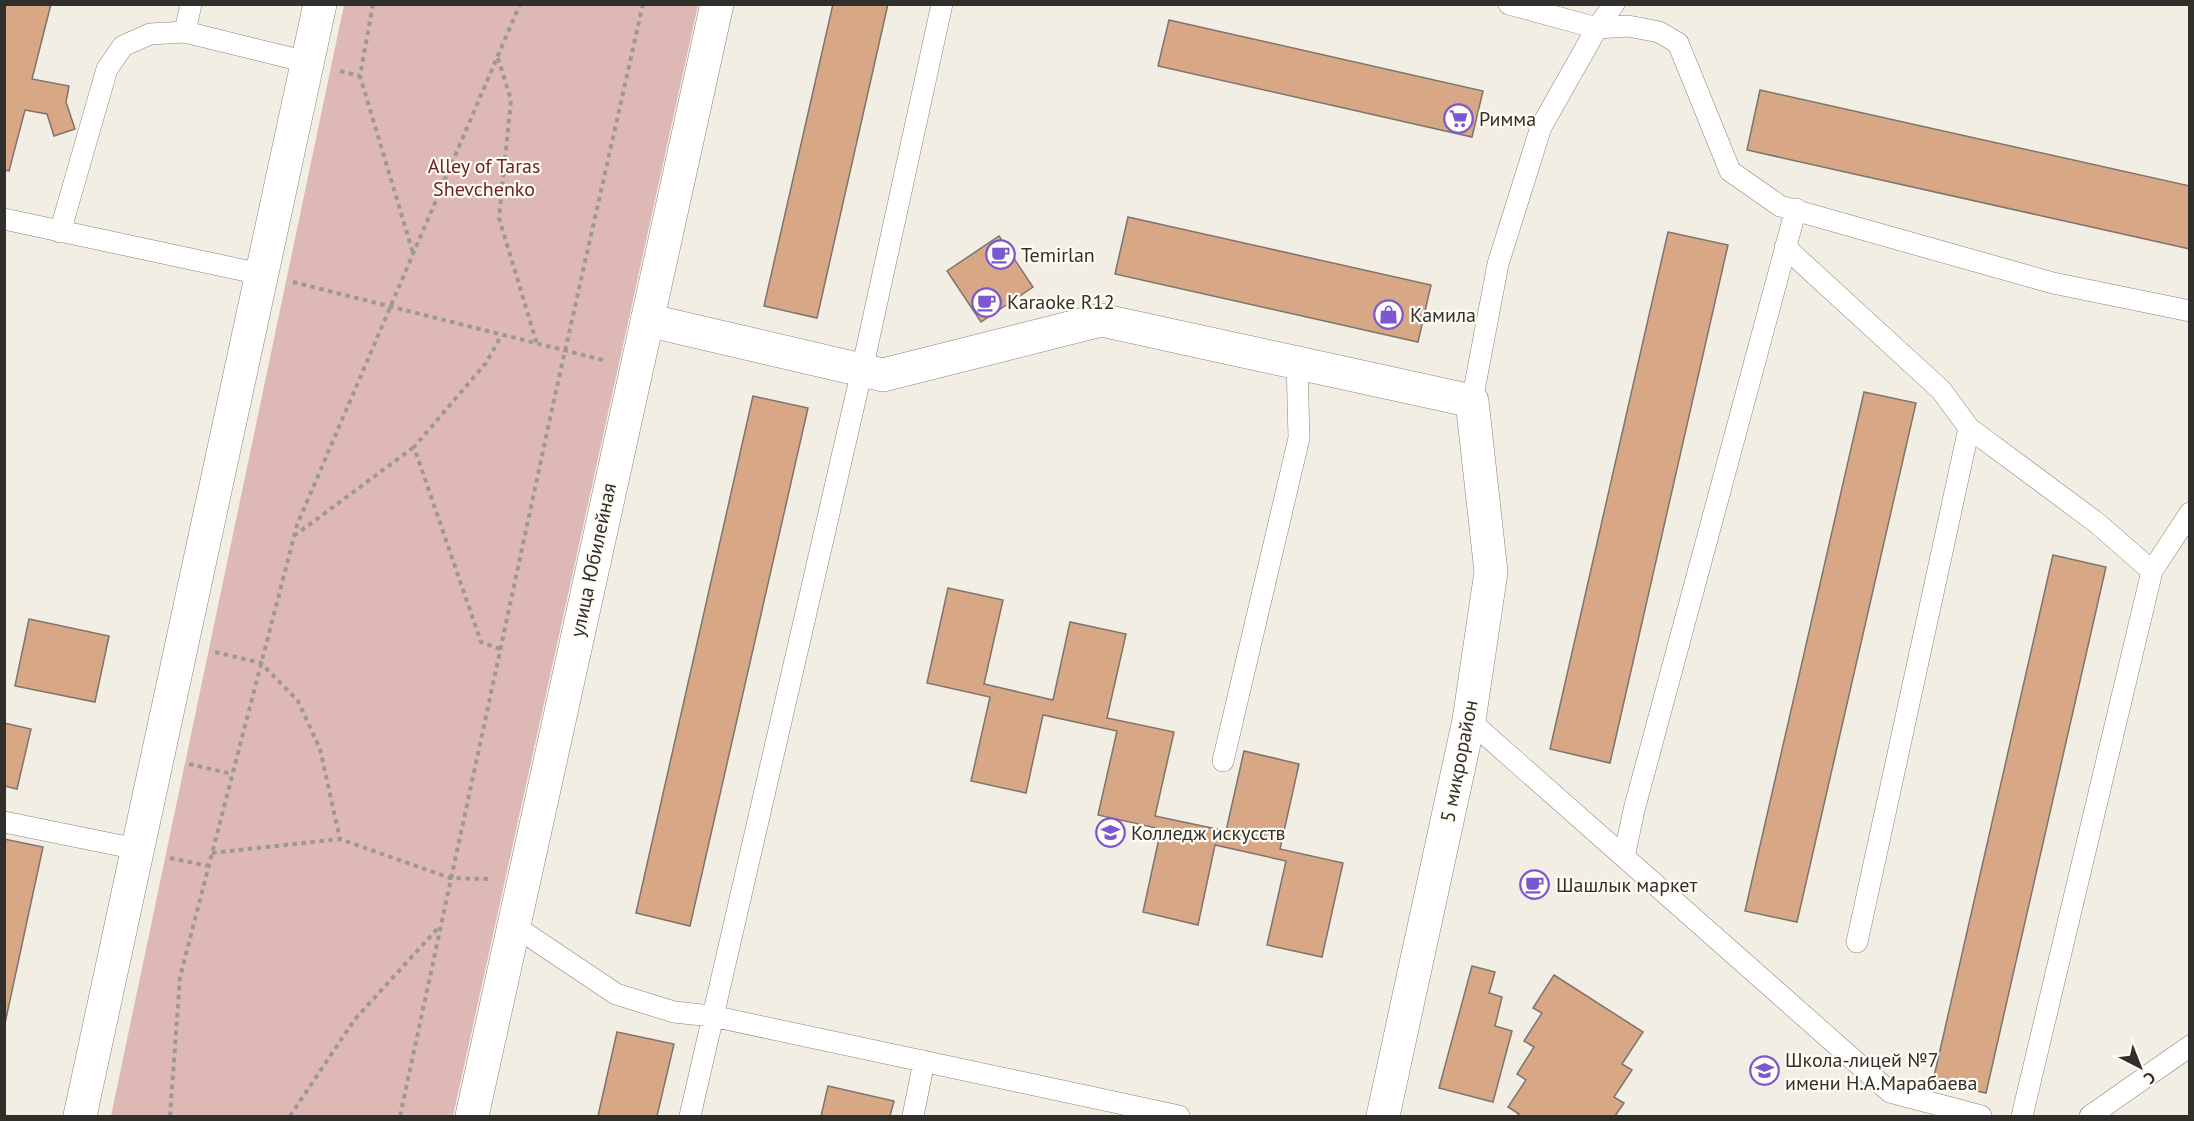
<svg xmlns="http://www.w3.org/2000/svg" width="2194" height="1121" font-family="'PT Sans',sans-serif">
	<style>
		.green { fill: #deb8b4 }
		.building { fill: #d7a786; stroke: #7d746e; stroke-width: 1.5 }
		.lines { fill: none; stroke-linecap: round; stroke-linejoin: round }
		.service-casing { stroke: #878379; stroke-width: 22 }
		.minor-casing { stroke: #878379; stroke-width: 34 }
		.tertiary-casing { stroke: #878379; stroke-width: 34 }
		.path { stroke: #9c9992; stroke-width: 4; stroke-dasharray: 4.5 4.5; stroke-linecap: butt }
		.service { stroke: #fff; stroke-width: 21 }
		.minor { stroke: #fff; stroke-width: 33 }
		.tertiary { stroke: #fff; stroke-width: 33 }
		.labels { text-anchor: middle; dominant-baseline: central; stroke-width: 4.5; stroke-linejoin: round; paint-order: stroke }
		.poi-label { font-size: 20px; fill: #302f2b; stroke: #fffcf5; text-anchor: start }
		.park-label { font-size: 20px; fill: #6b2322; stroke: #fffcf5 }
		.street-label { font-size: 20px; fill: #302f2b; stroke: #fffcf5 }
	</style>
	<rect width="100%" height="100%" fill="#f3eee4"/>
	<path class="green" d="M344 5H698L453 1116H111Z"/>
	<path class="building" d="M4 4H51L32 79 69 86 66 102 75 129 54 136 47 114 25 110 9 171 4 170Z
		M833 4H888L817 318 764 306Z
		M1169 20 1483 91 1472 137 1158 66Z
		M1760 90 2190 186V249L1747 150Z
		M1128 217 1431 285 1418 342 1115 274Z
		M1668 232 1728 245 1610 763 1550 749Z
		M999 236 1033 287 981 322 947 271Z
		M1864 392 1916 403 1797 922 1745 911Z
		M753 396 808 408 690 926 636 913Z
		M2053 555 2106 567 1986 1093 1933 1081Z
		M948 588 1003 600 984 684 1053 700 1070 622 1126 634 1107 718 1174 732 1155 816 1226 831 1244 751 1299 764 1280 849 1343 863 1322 957 1267 945 1286 861 1215 845 1198 925 1143 912 1161 829 1098 815 1117 731 1043 715 1026 793 971 781 990 697 927 683Z
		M29 619 109 636 95 702 15 686Z
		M4 723 31 729 17 789 4 786Z
		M4 839 43 847 4 1028Z
		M1472 966 1495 972 1489 993 1502 997 1495 1026 1512 1031 1493 1102 1439 1088Z
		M1554 975 1643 1032 1622 1064 1632 1070 1614 1097 1624 1103 1615 1116H1517L1519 1114 1508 1107 1526 1080 1517 1074 1534 1047 1524 1041 1542 1013 1533 1008Z
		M617 1032 674 1044 657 1116H598Z
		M828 1086 894 1101 890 1116H821Z"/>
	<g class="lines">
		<defs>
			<path id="service" d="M1509 4 1597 28 1628 26 1659 32 1678 43 1730 171 1780 206 2053 283 2190 311
				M185 32 191 4
				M4 219 261 274
				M60 232 107 69 123 46 150 34 185 32 307 62
				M1785 247 1941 390 1969 428 2097 523 2152 571 2022 1116
				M1472 401 1498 264 1541 127 1597 28 1614 4
				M2152 571 2190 513
				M1469 720 1890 1092 1981 1116
				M1223 761 1299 438 1297 363
				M4 822 137 849
				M1624 857 1634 810 1796 209
				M513 925 616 994 674 1012 712 1016 1179 1116
				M1857 942 1969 428
				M690 1116 862 370 942 4
				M913 1116 924 1061
				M2090 1116 2190 1046"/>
			<path id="minor" d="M647 320 883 375 1101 320 1472 401 1491 572 1469 720 1383 1116"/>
			<path id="tertiary" d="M80 1116 320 4
				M472 1116 717 4"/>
		</defs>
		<use href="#service" class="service-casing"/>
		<use href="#minor" class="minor-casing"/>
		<use href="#tertiary" class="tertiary-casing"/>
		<path class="path" d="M373 4 360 76 413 253
			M498 58 511 100 499 218 537 344
			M340 71 360 76
			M293 282 603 360
			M294 536 414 447
			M500 649 481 642 414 447 486 363 501 336
			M215 652 261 663 298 701 320 749 340 839
			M189 764 232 774
			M212 853 340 839 450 878 489 879
			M170 858 208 866
			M170 1116 180 977 297 525 520 4
			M290 1116 355 1019 439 927
			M400 1116 554 400 643 4"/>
		<use href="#service" class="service"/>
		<use href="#minor" class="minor"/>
		<use href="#tertiary" class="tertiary"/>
	</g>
	<defs>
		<symbol id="supermarket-ring" viewBox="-11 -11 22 22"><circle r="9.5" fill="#fffcf5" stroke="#7b58d2" stroke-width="1.5"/><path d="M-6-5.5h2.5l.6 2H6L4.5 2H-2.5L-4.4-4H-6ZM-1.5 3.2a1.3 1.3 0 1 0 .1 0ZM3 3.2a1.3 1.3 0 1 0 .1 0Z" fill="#7b58d2"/></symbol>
		<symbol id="cafe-ring" viewBox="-11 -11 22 22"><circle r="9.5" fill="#fffcf5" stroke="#7b58d2" stroke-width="1.5"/><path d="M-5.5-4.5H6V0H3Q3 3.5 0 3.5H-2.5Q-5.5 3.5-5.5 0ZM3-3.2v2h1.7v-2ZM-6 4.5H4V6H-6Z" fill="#7b58d2"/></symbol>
		<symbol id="shop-ring" viewBox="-11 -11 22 22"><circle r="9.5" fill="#fffcf5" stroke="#7b58d2" stroke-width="1.5"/><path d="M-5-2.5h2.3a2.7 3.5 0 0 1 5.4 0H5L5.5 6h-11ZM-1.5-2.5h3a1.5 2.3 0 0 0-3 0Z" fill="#7b58d2"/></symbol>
		<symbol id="university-ring" viewBox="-11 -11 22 22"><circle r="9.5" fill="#fffcf5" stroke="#7b58d2" stroke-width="1.5"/><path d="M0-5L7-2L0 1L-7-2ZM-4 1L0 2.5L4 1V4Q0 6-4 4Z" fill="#7b58d2"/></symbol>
		<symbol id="school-ring" viewBox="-11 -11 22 22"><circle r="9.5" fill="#fffcf5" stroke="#7b58d2" stroke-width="1.5"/><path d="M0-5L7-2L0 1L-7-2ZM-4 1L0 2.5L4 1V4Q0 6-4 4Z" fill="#7b58d2"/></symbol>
	</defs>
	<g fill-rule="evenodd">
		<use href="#supermarket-ring" x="1442" y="102" width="33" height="33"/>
		<use href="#cafe-ring" x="984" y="238" width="33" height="33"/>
		<use href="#cafe-ring" x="970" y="286" width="33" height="33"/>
		<use href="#shop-ring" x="1372" y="298" width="33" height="33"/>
		<use href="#university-ring" x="1094" y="816" width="33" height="33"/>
		<use href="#cafe-ring" x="1518" y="868" width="33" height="33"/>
		<use href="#school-ring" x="1748" y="1054" width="33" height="33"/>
	</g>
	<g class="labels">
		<g class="poi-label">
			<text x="1479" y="119">Римма</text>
			<text x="1021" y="255">Temirlan</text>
			<text x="1007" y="302">Karaoke R12</text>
			<text x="1410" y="315">Камила</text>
			<text x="1131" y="833">Колледж искусств</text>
			<text x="1556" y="885">Шашлык маркет</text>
			<text x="1785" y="1060">Школа-лицей №7<tspan x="1785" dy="23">имени Н.А.Марабаева</tspan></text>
		</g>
		<g class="park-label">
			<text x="484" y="166">Alley of Taras<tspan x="484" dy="23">Shevchenko</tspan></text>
		</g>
		<g class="street-label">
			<text transform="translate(593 560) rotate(-78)">улица Юбилейная</text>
			<text transform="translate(1459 761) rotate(-79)">5 микрорайон</text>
		</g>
	</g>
	<rect width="2194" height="1121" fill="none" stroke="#302f2b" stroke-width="12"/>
	<g transform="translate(2140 1067) rotate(138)" stroke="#fffcf5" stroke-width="4.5" paint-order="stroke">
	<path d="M0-4.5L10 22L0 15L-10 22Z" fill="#302f2b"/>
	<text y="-9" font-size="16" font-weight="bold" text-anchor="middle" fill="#302f2b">С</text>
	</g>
</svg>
